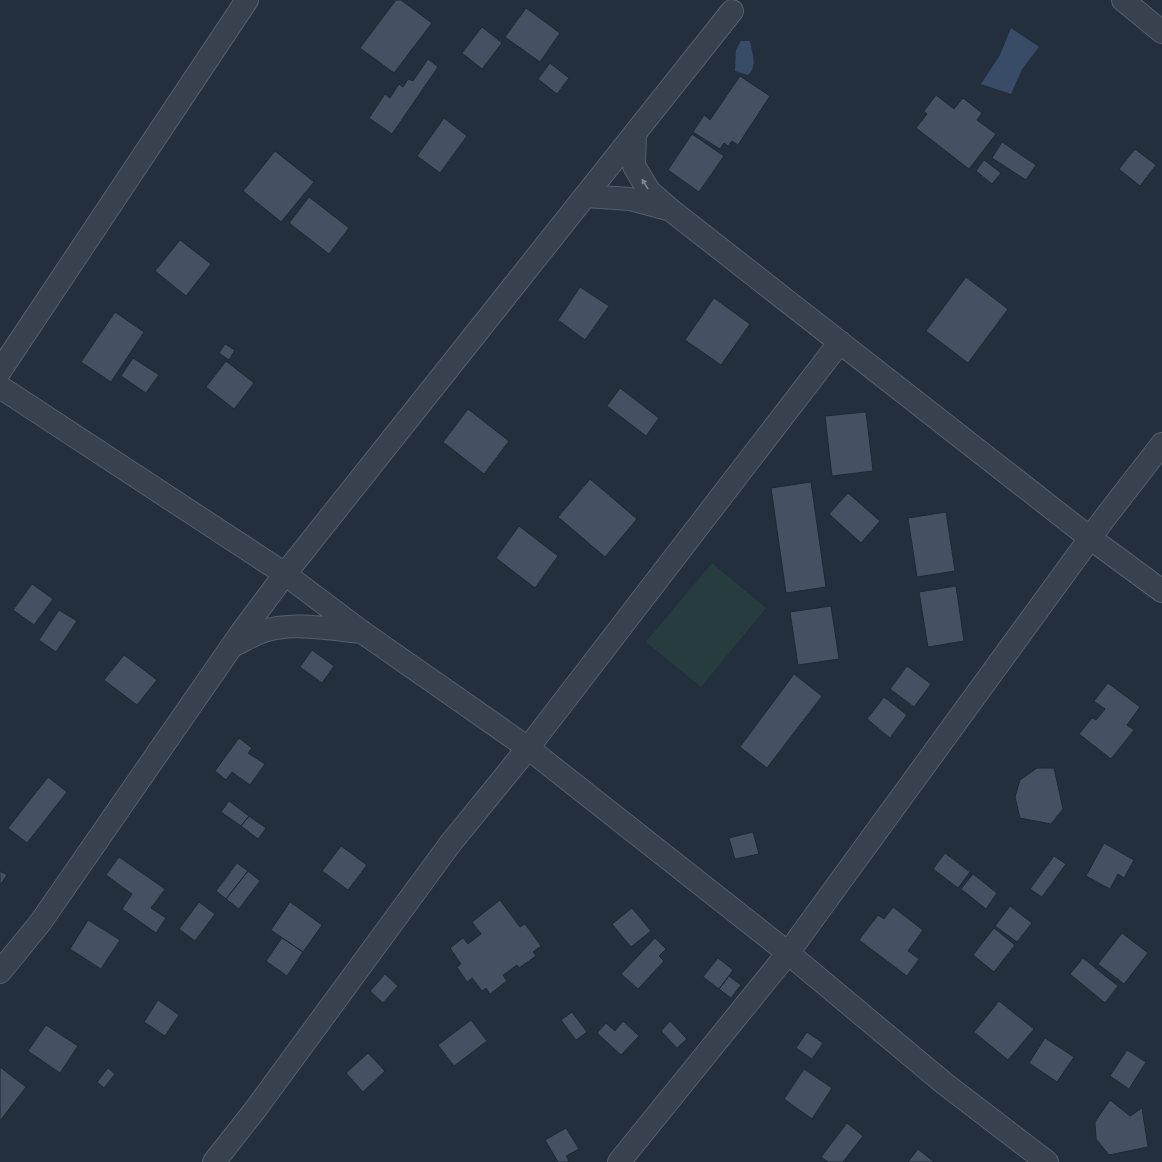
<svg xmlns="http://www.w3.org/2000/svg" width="1162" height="1162" font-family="Mulish,sans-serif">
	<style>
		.green { fill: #263c3f }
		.water { fill: #394c67 }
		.building { fill: #455162; stroke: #1f2835 }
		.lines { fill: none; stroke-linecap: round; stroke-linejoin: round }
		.minor-casing { stroke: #565f6c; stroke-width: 24 }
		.minor { stroke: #38414e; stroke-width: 22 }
		.oneway { fill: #7c8592 }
	</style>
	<rect width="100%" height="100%" fill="#242f3e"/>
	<path class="green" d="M712 563 766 608 701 687 646 642Z"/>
	<path class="water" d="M1011 28 1039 47 1022 69 1011 94 981 84 1000 55Z
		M741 41H750C752 54 758 66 748 75L735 71 736 50Z"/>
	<path class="building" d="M396 0H401L432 23 394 73 360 48Z
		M526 8 560 33 540 62 505 37Z
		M482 27 502 43 482 69 462 53Z
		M428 59 438 67 392 134 369 118 385 94 390 98 399 84 403 87 408 79 413 81Z
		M550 63 569 78 557 94 538 79Z
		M740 76 770 96 738 145 732 141 728 146 724 143 720 149 693 132 704 115 710 120Z
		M936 95 954 109 963 98 982 113 977 120 996 134 969 169 916 128 927 114 924 111Z
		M444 118 467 136 440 173 417 156Z
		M692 134 724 156 699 192 668 170Z
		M1002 142 1036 165 1026 180 992 158Z
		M1135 149 1156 165 1140 186 1119 169Z
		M275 151 314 182 281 222 243 191Z
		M984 160 1001 173 992 184 976 171Z
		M309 197 349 228 329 254 289 223Z
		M180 240 211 264 186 296 155 271Z
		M966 277 1008 309 968 363 926 331Z
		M580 287 609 306 585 340 558 320Z
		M714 298 750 324 721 365 685 340Z
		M115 312 144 332 111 382 81 362Z
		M225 344 235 350 229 360 219 353Z
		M133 358 159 375 146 393 121 376Z
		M226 361 254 383 234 409 206 387Z
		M620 388 659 418 646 436 607 406Z
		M468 409 509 441 484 474 443 442Z
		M866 412 873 471 832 476 825 416Z
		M590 479 637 519 605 557 558 517Z
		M811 482 826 587 786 593 771 488Z
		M848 493 880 521 861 543 829 514Z
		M946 512 955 571 917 577 908 518Z
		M519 526 558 556 535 588 496 558Z
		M32 584 53 599 34 625 13 610Z
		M956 586 964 641 928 647 919 592Z
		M831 606 839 659 798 665 790 612Z
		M59 610 77 621 56 652 39 640Z
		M312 650 334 666 322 683 300 667Z
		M124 655 157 680 137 705 104 680Z
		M907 666 931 684 914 707 890 689Z
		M794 674 822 696 767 768 740 747Z
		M1108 683 1140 707 1127 725 1134 730 1111 759 1079 734 1092 718 1096 720 1105 709 1094 701Z
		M884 697 907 715 890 738 867 719Z
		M239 738 252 748 248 753 265 764 250 785 232 772 226 780 215 771Z
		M1037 768H1054L1063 809 1051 824 1020 818 1015 797 1020 780Z
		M48 777 67 792 27 843 8 828Z
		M229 801 249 816 241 826 221 812Z
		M249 816 266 828 258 839 241 826Z
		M753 832 759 854 735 859 729 838Z
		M1104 843 1134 860 1124 878 1118 874 1110 889 1086 876Z
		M341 846 367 865 348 890 322 871Z
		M945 853 970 872 958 888 933 869Z
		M1054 856 1066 864 1042 897 1030 889Z
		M119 857 165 889 151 908 166 918 156 933 122 909 132 894 106 875Z
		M237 863 248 871 226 899 216 891Z
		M0 871 7 875 0 885Z
		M248 871 260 881 239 909 226 899Z
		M973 874 997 893 986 909 961 889Z
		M500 900 520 927 525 924 541 946 533 952 536 956 519 968 517 965 503 975 507 981 490 994 486 988 482 991 472 978 467 982 457 967 461 964 450 948 463 938 468 944 481 934 472 922Z
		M199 902 215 914 195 941 179 929Z
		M290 902 322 925 303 952 271 930Z
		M1010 906 1032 923 1017 942 995 926Z
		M893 907 923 930 908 951 919 959 907 976 859 940 878 915 884 919Z
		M632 908 651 931 631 947 612 924Z
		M88 920 120 940 101 969 70 949Z
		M994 928 1015 945 994 972 973 955Z
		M1122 933 1148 953 1124 984 1098 964Z
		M282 938 303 952 287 976 266 961Z
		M655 938 666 949 659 956 664 961 638 989 621 974Z
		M718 958 733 970 719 989 703 977Z
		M1083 958 1118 986 1105 1003 1070 974Z
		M385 974 398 986 383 1003 370 991Z
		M729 976 741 985 731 998 719 989Z
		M158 1000 179 1015 165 1036 144 1022Z
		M999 1001 1034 1029 1008 1060 974 1032Z
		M572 1012 587 1032 576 1040 561 1020Z
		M471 1020 487 1041 454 1066 438 1045Z
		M623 1021 639 1036 621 1055 597 1033 606 1023 615 1031Z
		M670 1021 687 1039 677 1048 661 1031Z
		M46 1025 78 1046 60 1073 28 1051Z
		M807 1032 823 1043 812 1059 796 1048Z
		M1045 1038 1074 1057 1057 1082 1029 1063Z
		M1127 1050 1146 1062 1129 1089 1110 1076Z
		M368 1053 385 1071 363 1092 346 1073Z
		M0 1067 26 1087 0 1121Z
		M108 1068 115 1074 104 1088 97 1082Z
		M804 1069 832 1088 812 1119 784 1099Z
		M1110 1100 1130 1116 1142 1108 1148 1147 1109 1155 1096 1139 1095 1122Z
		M847 1123 863 1136 843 1162H828L821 1157Z
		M566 1128 579 1149 566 1156 569 1161 567 1162H558L545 1140Z
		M918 1149 934 1162H908Z"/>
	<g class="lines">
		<defs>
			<path id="minor" d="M1123 0 1162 32
				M635 134 634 166 649 191 672 211 1090 538 1162 591
				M585 196 630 199 667 209
				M0 371 247 0
				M0 387 285 574 362 632 528 748 788 953 945 1084 1047 1162
				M234 645C243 641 252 635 261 632 291 621 331 629 362 632
				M0 972 40 923 241 633 285 574 732 11
				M214 1162 255 1110 450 844 528 748 840 342
				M619 1162 788 953 1104 519 1162 444"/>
		</defs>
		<use href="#minor" class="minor-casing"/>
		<use href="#minor" class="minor"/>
	</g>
	<defs><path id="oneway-solid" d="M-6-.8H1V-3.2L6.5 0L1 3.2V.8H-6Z"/></defs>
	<use class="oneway" href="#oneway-solid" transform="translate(645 184) rotate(-121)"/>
</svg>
